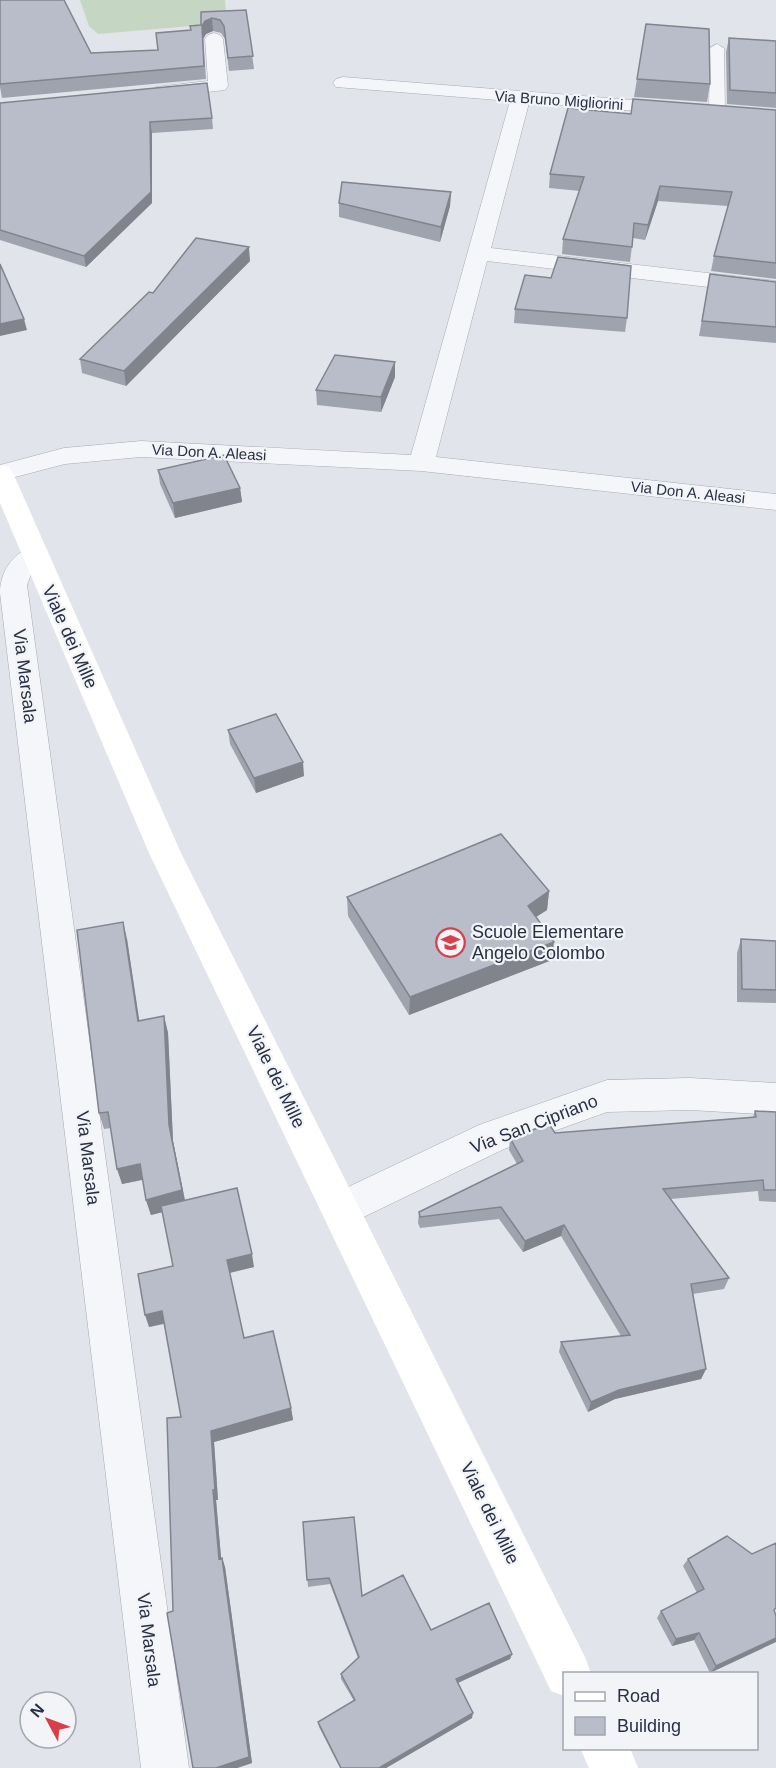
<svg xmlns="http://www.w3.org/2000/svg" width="776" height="1768" font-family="Helvetica,sans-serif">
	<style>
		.green { fill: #c5d6c2 }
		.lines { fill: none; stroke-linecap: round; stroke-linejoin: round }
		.service-casing { stroke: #a6aab6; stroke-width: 1 }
		.minor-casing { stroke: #a6aab6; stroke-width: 1 }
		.service { fill: #f5f6f9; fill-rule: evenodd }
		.minor { fill: #f5f6f9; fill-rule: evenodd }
		.secondary { fill: #fff; fill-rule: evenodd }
		.wall { fill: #9ea3ad }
		.shaded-wall { fill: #81848d }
		.building { fill: #b8bdc9; stroke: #81848d; stroke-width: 1.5 }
		.labels { text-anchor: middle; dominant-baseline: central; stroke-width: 4.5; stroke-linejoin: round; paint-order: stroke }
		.far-street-label { font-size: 15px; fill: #283044; stroke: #f2f4f8 }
		.street-label { font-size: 18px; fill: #283044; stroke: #f2f4f8 }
		.poi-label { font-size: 18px; fill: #283044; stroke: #f2f4f8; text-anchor: start }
	</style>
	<rect width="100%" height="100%" fill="#e2e4eb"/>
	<path class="green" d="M80 0H225L227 23 98 34 89 26Z"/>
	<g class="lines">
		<defs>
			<path id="service" d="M717 44 724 48 725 111 717 116 709 111 710 48Z"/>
			<path id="minor" d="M214 33 220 35 223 39 228 86 225 90 163 97 156 95 153 91 156 87 208 81 205 39 208 35Z
				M343 77 683 104 686 108 683 112 676 114 529 103 491 248 776 281V295L487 261 436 457 776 494V510L421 471 141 457 65 464 0 481V465L64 448 141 441 411 455 510 101 336 87 333 83 336 79Z
				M34 546 44 549 48 555 32 572 27 585 189 1768H141L0 593C0 572 13 552 34 546Z
				M690 1078 776 1083V1115L690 1110 607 1112 504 1149 341 1228 327 1223 322 1210 327 1197 479 1125 607 1080Z"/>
		</defs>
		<use href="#service" class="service-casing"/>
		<use href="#minor" class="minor-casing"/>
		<use href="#service" class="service"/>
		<use href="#minor" class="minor"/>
		<path class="secondary" d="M0 465 9 467 13 473 181 853 585 1657 591 1674H564V1696L551 1691 149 853 0 503Z
			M580 1748H630L638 1768H589Z"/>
	</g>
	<path class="wall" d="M0 0 91 53 158 50 201 25V12L246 10 254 69 229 71 225 39 221 33 213 31 206 34 203 39 206 79 2 98 0 87Z
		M729 38 776 41V108L727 104 726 52Z
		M637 79 710 84 707 102 634 97Z
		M0 103 212 118 213 129 152 133V203L86 267 0 240Z
		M776 110V279L711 271 714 256 728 206 658 201 645 240 633 238 630 262 562 254 563 239 580 191 549 188 550 174 631 114Z
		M451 192 450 206 440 242 339 217V203Z
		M250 261 126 386 82 373 80 359 153 293Z
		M710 274 776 282V343L699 336Z
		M551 278 627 318 625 332 514 323 515 309Z
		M395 362V377L381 412 317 405 316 390Z
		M158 470 240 488 242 502 175 518 160 484Z
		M228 730 304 776 256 793 230 744Z
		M549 891 547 910 536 917 552 960 409 1015 348 916 347 897Z
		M127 939 139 1021 164 1016 168 1033 173 1141 185 1200 254 1267 229 1273 244 1338 291 1408 293 1420 214 1442 218 1500H216L221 1558H222L225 1567 252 1763 237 1768H193L173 1611 181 1417 164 1324 149 1327 173 1266 163 1212 151 1215 146 1200 143 1180 122 1184 111 1128 104 1129 99 1113Z
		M741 939 776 941V1003L737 1002V953Z
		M755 1111 776 1112V1202L759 1201 758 1191 671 1199 729 1278 724 1289 693 1294 706 1369 701 1379 615 1399 588 1412 559 1352 561 1342 621 1336 561 1236 523 1252 499 1219 420 1228 418 1223 419 1212 517 1164 509 1150 510 1138 555 1133 753 1117Z
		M303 1522 362 1596 431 1630 512 1654 510 1659 458 1683 472 1718 386 1768H340L319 1727 318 1722 354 1701 341 1679V1674L358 1658 330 1584 308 1587Z
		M688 1559 775 1613 710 1673 694 1640 672 1646 657 1618 661 1611 697 1593 683 1566Z"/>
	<path class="shaded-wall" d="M212 18 213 31 206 34 203 39 206 79 202 26 205 21Z
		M150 122 152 133V203L86 267 84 256Z
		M660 186 658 201 645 240 648 225Z
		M451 192 450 206 440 242 441 227Z
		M249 247 250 261 126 386 124 371Z
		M24 319 27 330 0 336V324Z
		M395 362V377L381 412V397Z
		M240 488 242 502 175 518 173 503Z
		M303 762 304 776 256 793 254 778Z
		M549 891 547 910 525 924 528 906Z
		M123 922 127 939 142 1038 138 1021Z
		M554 942 552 960 409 1015 410 997Z
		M164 1016 168 1033 173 1141 186 1206 151 1215 146 1200 169 1125Z
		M140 1164 145 1179 122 1184 117 1169Z
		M564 1225 561 1236 523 1252 525 1241Z
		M252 1254 254 1267 229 1273 227 1260Z
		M162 1311 166 1323 149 1327 145 1315Z
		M706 1369 701 1379 615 1399 588 1412 591 1402 619 1390Z
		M291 1408 293 1420 214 1442 218 1500H216L222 1568 219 1559 213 1490 211 1431Z
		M222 1558 225 1567 252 1763 237 1768H216Z
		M699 1633 694 1640 672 1646 676 1639Z
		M776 1638V1642L710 1673 716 1666Z
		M512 1654 510 1659 455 1684 456 1679Z
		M473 1713 472 1718 386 1768H379Z"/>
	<path class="building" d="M0 0H64L91 53 158 50 156 33 191 30 190 26 201 25V12L246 10 253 56 228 58 224 26 220 20 212 18 205 21 202 26 204 66 0 84Z
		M646 24 709 29 710 84 637 79Z
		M729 38 776 41V93L730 90Z
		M207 83 212 118 150 122 151 192 84 256 0 230V103Z
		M633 99 776 110V263L714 256 732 192 660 186 648 225 634 223 632 247 563 239 584 177 550 174 568 108 631 114Z
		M342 182 451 192 441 227 339 203Z
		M196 238 249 247 124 371 80 359 149 292 153 293Z
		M558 257 631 266 627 318 515 309 525 275 551 278Z
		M0 264 24 319 0 324Z
		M710 274 776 282V327L702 321Z
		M335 355 395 362 381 397 316 390Z
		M224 455 240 488 173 503 158 470Z
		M276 714 303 762 254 778 228 730Z
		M501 834 549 891 528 906 554 942 410 997 347 897Z
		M123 922 138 1021 164 1016 169 1125 182 1190 146 1200 140 1164 117 1169 108 1112 99 1113 77 930Z
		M741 939 776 941V990L742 989Z
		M755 1111 776 1112V1190H764L763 1180 663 1189 729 1278 691 1284 706 1369 619 1390 591 1402 561 1342 630 1335 564 1225 525 1241 501 1207 420 1217 419 1212 523 1161 510 1138 549 1124 555 1133 756 1117Z
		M237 1188 252 1254 227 1260 244 1338 273 1331 291 1408 211 1431 215 1490H213L219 1559 222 1558 249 1757 216 1768H193L167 1613 173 1611 167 1418 181 1417 162 1311 145 1315 138 1274 173 1266 161 1206Z
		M354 1517 362 1596 403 1575 431 1630 489 1603 512 1654 456 1679 473 1713 379 1768H341L318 1722 355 1700 341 1674 359 1657 329 1578 307 1580 303 1522Z
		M727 1536 752 1554 776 1543V1608L774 1610 776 1616V1638L716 1666 699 1633 676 1639 661 1611 704 1589 688 1559Z"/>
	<defs>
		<symbol id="school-ring" viewBox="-11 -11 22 22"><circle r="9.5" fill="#f2f4f8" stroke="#d83f48" stroke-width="1.5"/><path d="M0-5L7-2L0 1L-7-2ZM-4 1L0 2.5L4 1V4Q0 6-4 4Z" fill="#d83f48"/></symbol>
	</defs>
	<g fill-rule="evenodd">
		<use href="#school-ring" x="434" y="926" width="33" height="33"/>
	</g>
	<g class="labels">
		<g class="far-street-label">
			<text transform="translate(559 100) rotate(4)">Via Bruno Migliorini</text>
			<text transform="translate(209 452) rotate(3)">Via Don A. Aleasi</text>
			<text transform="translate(688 492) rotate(6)">Via Don A. Aleasi</text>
		</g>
		<g class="street-label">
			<text transform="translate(70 637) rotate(66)">Viale dei Mille</text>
			<text transform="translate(25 676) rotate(83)">Via Marsala</text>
			<text transform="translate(276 1077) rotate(64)">Viale dei Mille</text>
			<text transform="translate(534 1124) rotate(-21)">Via San Cipriano</text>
			<text transform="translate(88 1158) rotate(83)">Via Marsala</text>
			<text transform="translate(490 1513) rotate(64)">Viale dei Mille</text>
			<text transform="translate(149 1640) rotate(83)">Via Marsala</text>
		</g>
		<g class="poi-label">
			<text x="472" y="932">Scuole Elementare<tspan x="472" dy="21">Angelo Colombo</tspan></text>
		</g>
	</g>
	<rect x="563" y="1672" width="195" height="78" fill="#f2f4f8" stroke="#a1a6b0" stroke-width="1.5"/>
	<rect x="575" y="1692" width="30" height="9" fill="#ffffff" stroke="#a1a6b0" stroke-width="1.5"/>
	<text x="617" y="1702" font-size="18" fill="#283044">Road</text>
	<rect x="575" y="1717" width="30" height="18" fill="#b8bdc9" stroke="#a1a6b0" stroke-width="1.5"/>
	<text x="617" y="1732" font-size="18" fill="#283044">Building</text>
	<g transform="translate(48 1720) rotate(311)"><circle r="28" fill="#f2f4f8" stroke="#a1a6b0" stroke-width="1.5"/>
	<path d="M0-4.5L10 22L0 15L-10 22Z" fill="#d83f48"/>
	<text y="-9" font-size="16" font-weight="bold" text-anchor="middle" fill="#283044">N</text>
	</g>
</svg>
